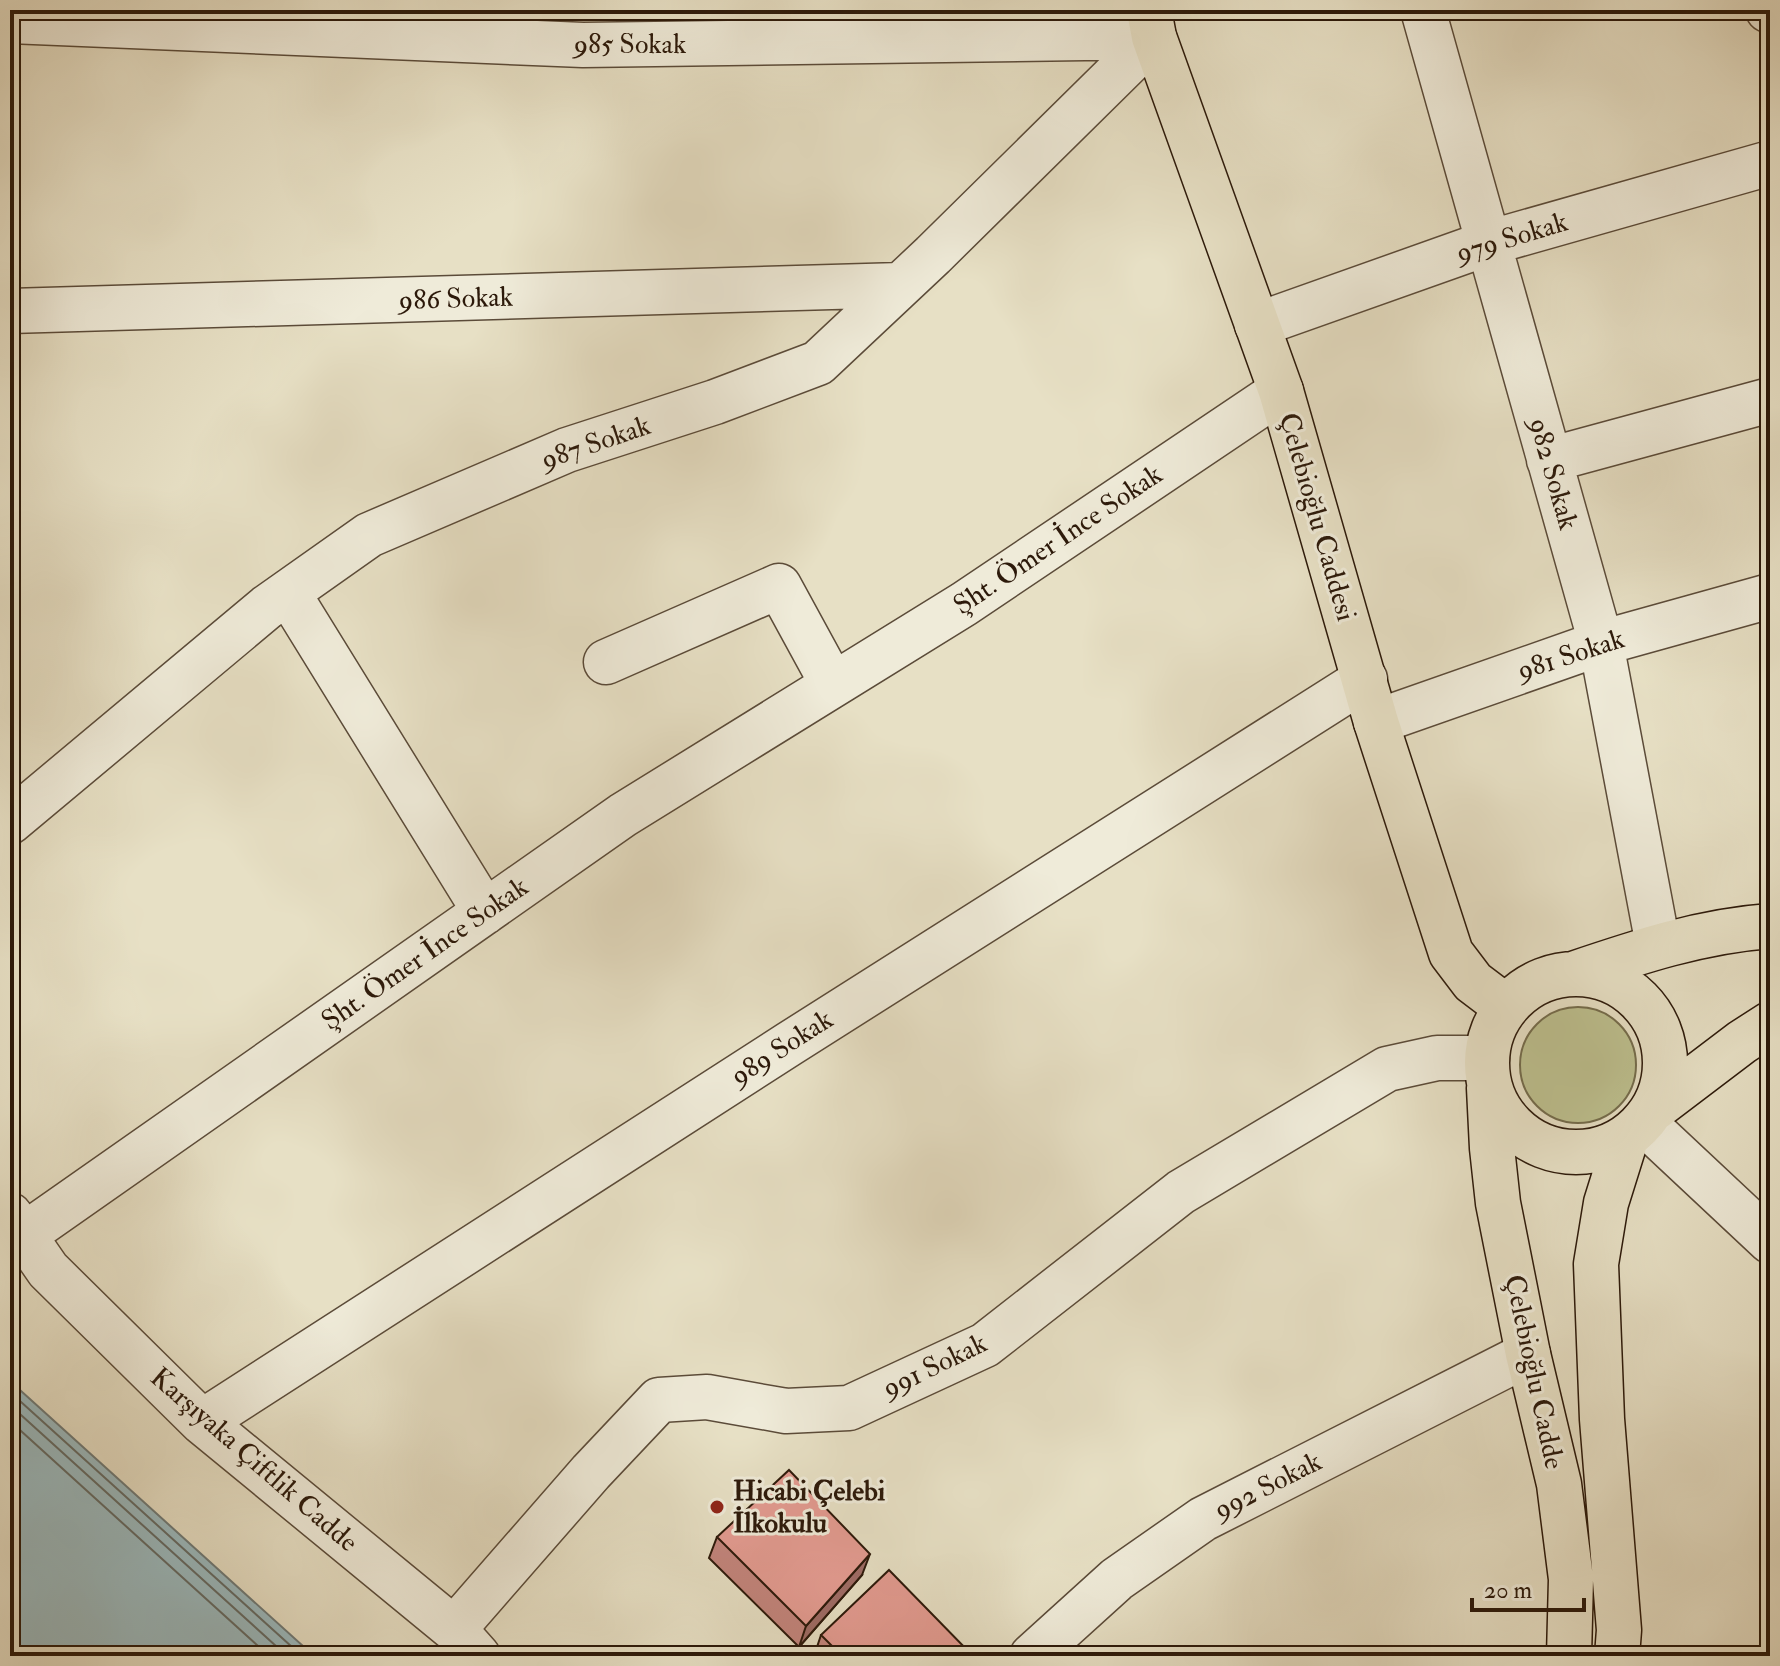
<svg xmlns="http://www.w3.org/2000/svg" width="1780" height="1666" font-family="'IM FELL Double Pica',serif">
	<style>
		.green { fill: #bdc08f; stroke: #746c4c; stroke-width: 2 }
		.water { fill: #9bbabf; stroke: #6f7a77; stroke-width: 2 }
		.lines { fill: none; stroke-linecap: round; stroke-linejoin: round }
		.shore { stroke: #646a64; stroke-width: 2 }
		.minor-casing { stroke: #5b4b39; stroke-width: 47 }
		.major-casing { stroke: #2c190a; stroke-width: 47 }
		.highway-casing { stroke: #2c190a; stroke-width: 47 }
		.minor { stroke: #efebd9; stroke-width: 44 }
		.major { stroke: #e7e0c5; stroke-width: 44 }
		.highway { stroke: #e7e0c5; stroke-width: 44 }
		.wall { fill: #c3857d; stroke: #2c190a; stroke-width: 2 }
		.shaded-wall { fill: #9f6c66; stroke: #2c190a; stroke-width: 2 }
		.building { fill: #e39b91; stroke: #2c190a; stroke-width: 2 }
		.poi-dot { fill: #8f2418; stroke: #efebd9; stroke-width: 3 }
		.labels { text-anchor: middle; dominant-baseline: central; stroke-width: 6; stroke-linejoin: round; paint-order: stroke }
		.street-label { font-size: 28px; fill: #2c190a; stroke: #efebd9 }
		.poi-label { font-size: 28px; font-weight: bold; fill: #2c190a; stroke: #efebd9; text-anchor: start }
	</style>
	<rect width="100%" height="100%" fill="#e7e0c5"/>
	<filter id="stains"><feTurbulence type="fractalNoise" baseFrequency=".0025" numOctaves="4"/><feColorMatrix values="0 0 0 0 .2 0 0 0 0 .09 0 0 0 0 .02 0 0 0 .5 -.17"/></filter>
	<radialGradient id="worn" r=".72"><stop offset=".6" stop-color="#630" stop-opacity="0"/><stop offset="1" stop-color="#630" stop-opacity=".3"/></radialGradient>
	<path class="green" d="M1520 1065a58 58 0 1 1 116 0a58 58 0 1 1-116 0Z"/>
	<path class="water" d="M10 1381 314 1656H25L10 1640Z"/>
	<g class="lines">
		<path class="shore" d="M10 1392 302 1656
			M10 1405 287 1656
			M10 1421 269 1656"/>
		<defs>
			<path id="minor" d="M1423 10 1601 643 1658 945
				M1768 10 1770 11
				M10 21 583 45 1154 37
				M10 311 901 285
				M1257 325 1488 243 1770 163
				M1549 460 1770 400
				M288 593 485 912
				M606 662 779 586 833 685
				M1376 722 1601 643 1770 596
				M10 822 267 607 369 535 567 450 715 402 818 363 933 255 1154 37
				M1644 1123 1770 1241
				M10 1215 48 1270 202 1422 454 1629 478 1656
				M24 1235 623 815 964 604 1281 391
				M202 1422 789 1044 1365 679
				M454 1629 591 1472 659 1400 707 1397 786 1411 849 1408 985 1345 1181 1192 1387 1069 1437 1058H1487
				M1032 1656 1117 1579 1203 1519 1528 1354"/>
			<path id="major" d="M1149 10 1154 37 1281 391 1376 722 1451 953 1473 982 1506 1007"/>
			<path id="highway" d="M1487 1063a89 89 0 1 1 178 0a89 89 0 1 1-178 0Z
				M1573 974C1638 952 1701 931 1770 926
				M1489 1088 1492 1148 1498 1203 1528 1354 1559 1484 1571 1579 1569 1656
				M1655 1108 1742 1042 1770 1024
				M1617 1656 1619 1630 1602 1419 1596 1264 1606 1203 1626 1139"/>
		</defs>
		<use href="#minor" class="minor-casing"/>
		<use href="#major" class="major-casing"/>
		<use href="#highway" class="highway-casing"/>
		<use href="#minor" class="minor"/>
		<use href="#major" class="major"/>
		<use href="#highway" class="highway"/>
	</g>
	<path class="wall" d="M717 1537 862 1575 799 1647 709 1558Z
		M821 1635 973 1656H814Z"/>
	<path class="shaded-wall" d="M870 1554 862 1575 799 1647 806 1626Z"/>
	<path class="building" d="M789 1470 870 1554 806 1626 717 1537Z
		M889 1570 973 1656H842L821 1635Z"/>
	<circle class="poi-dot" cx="717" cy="1507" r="8"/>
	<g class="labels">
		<g class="street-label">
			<text x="630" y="44">985 Sokak</text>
			<text transform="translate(1512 238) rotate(-17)">979 Sokak</text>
			<text transform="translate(456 299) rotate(-2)">986 Sokak</text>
			<text transform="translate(596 443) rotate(-19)">987 Sokak</text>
			<text transform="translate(1553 474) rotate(74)">982 Sokak</text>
			<text transform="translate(1317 517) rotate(74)">Çelebioğlu Caddesi</text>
			<text transform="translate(1058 540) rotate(-34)">Şht. Ömer İnce Sokak</text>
			<text transform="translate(1571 655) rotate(-18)">981 Sokak</text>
			<text transform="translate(425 954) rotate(-35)">Şht. Ömer İnce Sokak</text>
			<text transform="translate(782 1048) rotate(-33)">989 Sokak</text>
			<text transform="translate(935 1366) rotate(-26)">991 Sokak</text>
			<text transform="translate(1534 1372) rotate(78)">Çelebioğlu Cadde</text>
			<text transform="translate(254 1460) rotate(41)">Karşıyaka Çiftlik Cadde</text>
			<text transform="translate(1268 1486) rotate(-27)">992 Sokak</text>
		</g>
		<g class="poi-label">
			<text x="733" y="1491">Hicabi Çelebi<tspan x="733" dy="32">İlkokulu</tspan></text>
		</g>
	</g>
	<rect width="1780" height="1666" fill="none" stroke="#e7e0c5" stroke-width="40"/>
	<rect x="12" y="12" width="1756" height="1642" fill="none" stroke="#2c190a" stroke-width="4"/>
	<rect x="20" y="20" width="1740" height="1626" fill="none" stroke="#2c190a" stroke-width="2"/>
	<path d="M1472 1598v12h112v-12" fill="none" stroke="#2c190a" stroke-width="4"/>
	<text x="1484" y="1598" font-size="24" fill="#2c190a" stroke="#efebd9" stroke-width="6" paint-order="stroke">20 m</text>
	<rect width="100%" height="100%" filter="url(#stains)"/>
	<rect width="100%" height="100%" fill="url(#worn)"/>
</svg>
